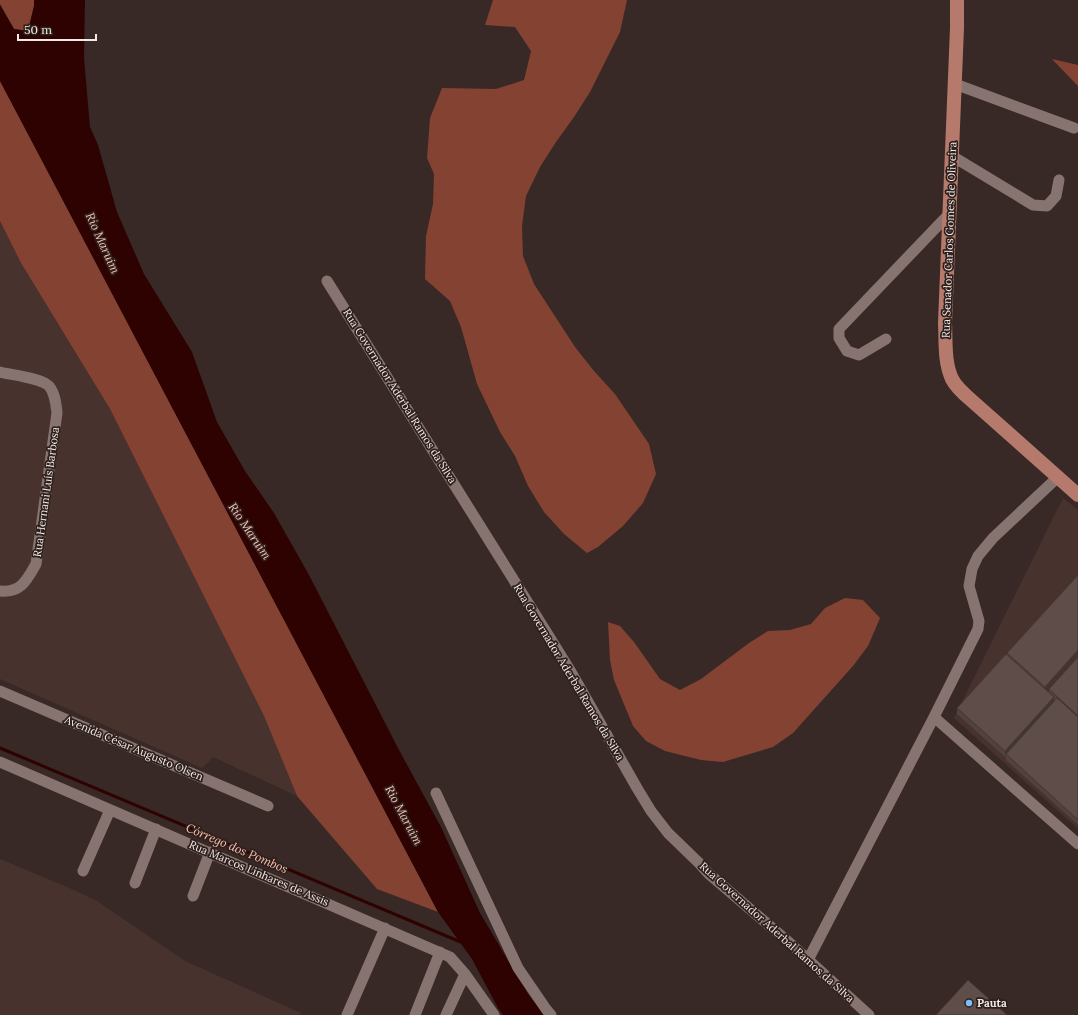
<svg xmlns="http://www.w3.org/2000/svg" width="1078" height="1015" font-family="Lora,serif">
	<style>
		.built { fill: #48322d }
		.forest { fill: #834232 }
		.water { fill: #2e0200 }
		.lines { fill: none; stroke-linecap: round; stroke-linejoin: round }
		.stream { stroke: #2e0200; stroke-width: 3 }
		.minor { stroke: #877470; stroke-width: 11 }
		.major { stroke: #b57a6c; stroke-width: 14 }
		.wall { fill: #51423f }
		.shaded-wall { fill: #423633 }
		.building { fill: #5e4d49; stroke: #423633 }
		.poi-dot { fill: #79bff8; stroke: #2e201c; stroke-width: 1.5 }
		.labels { text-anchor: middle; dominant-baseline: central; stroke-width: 3.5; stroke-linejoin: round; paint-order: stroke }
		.street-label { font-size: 11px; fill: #f3e9e6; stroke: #2e201c }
		.poi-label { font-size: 11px; font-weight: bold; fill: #f3e9e6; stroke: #2e201c; text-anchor: start }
		.water-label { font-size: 12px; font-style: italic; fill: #fec1b2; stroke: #2e201c }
	</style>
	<rect width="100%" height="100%" fill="#382926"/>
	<path class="built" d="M0 221 21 263 110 409 264 716 297 796 213 757 202 768 0 679Z
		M1063 498 1078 510V829L954 718Z
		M0 859 74 890 97 901 185 961 301 1013 300 1015H0Z"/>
	<path class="forest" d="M0 0H34V6L28 31 14 29 0 4Z
		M493 0H627L620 32 590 92 574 117 556 142 540 167 526 196 522 226 523 256 534 284 575 347 594 371 615 394 649 444 656 474 643 503 623 526 598 547 587 553 564 534 544 512 528 486 515 456 500 432 477 384 461 327 450 301 425 279 426 236 433 204 434 174 427 158 430 118 442 88 496 89 524 80 531 51 515 27 485 25Z
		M1052 59 1078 65V86L1075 83Z
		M0 81 438 912 377 889 297 796 264 716 110 409 21 263 0 221Z
		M845 598 863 600 880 618 868 646 853 666 793 733 773 747 723 762 701 760 665 751 646 741 633 726 614 680 610 660 608 622 620 626 634 642 660 679 680 690 701 679 749 643 768 631 790 630 811 624 825 608Z"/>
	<path class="water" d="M34 0H85L84 58 90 127 98 145 117 212 144 274 192 352 217 422 245 471 274 513 309 575 399 750 441 827 480 913 528 994 544 1015H503L499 1010 472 959 438 912 0 81V5L14 29 28 31 34 6Z"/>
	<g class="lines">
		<path class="stream" d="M0 748 463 943"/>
		<path class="minor" d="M955 84 1074 128
			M952 156 1033 205 1047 206 1056 196 1059 180
			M327 281 545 630 571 672 637 788 651 811 668 833 699 863 709 874 792 945 869 1015
			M886 339 859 355 847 351 839 338V329L949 214
			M0 372C12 375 40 378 49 386 55 393 56 404 57 413L36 564C27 580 21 593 0 591
			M0 691 268 806
			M934 717 1078 844
			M0 762 450 957 465 974 494 1015
			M436 793 518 968 546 1009 551 1015
			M83 871 110 810
			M135 883 156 829
			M193 896 210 852
			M808 960 934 717 978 629 979 621 969 586 972 569 978 556 993 538 1058 477
			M347 1015 385 928
			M415 1015 440 952
			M446 1015 465 974"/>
		<path class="major" d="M957 0V28L945 323C946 341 944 362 952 379 956 387 964 394 971 400L1078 495"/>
	</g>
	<path class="wall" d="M1078 575V653L1045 689 1049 692V689L1078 657V825L1006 760V756L1005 757 957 714V708L1007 654V653Z"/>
	<path class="shaded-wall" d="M1078 650V653L1045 690V687Z
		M1054 697V703L1006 754 1005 757V751Z"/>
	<path class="building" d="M1078 575V650L1045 687 1007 653Z
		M1006 654 1054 697 1005 751 957 708Z
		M1078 657V716L1049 689Z
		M1057 698 1078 717V820L1006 754Z
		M968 980 1007 1015H936Z"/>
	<circle class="poi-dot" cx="969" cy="1003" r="4"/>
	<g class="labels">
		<g class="street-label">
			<text transform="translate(949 240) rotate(-88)">Rua Senador Carlos Gomes de Oliveira</text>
			<text transform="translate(400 396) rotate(58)">Rua Governador Aderbal Ramos da Silva</text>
			<text transform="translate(46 492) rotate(-82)">Rua Hernani Luís Barbosa</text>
			<text transform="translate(569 672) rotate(59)">Rua Governador Aderbal Ramos da Silva</text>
			<text transform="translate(134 748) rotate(23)">Avenida César Augusto Olsen</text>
			<text transform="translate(259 873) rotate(23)">Rua Marcos Linhares de Assis</text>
			<text transform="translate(777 932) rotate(42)">Rua Governador Aderbal Ramos da Silva</text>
		</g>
		<g class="poi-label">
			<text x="977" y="1003">Pauta</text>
		</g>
		<g class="water-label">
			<text transform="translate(103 243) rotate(66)">Rio Maruim</text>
			<text transform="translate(250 531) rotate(56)">Rio Maruim</text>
			<text transform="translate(404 815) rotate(62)">Rio Maruim</text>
			<text transform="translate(237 848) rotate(23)">Córrego dos Pombos</text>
		</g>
	</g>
	<path d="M18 34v6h78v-6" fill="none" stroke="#f3e9e6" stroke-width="2"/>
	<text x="24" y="34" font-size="12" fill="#f3e9e6" stroke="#2e201c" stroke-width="3" paint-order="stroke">50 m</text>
</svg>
